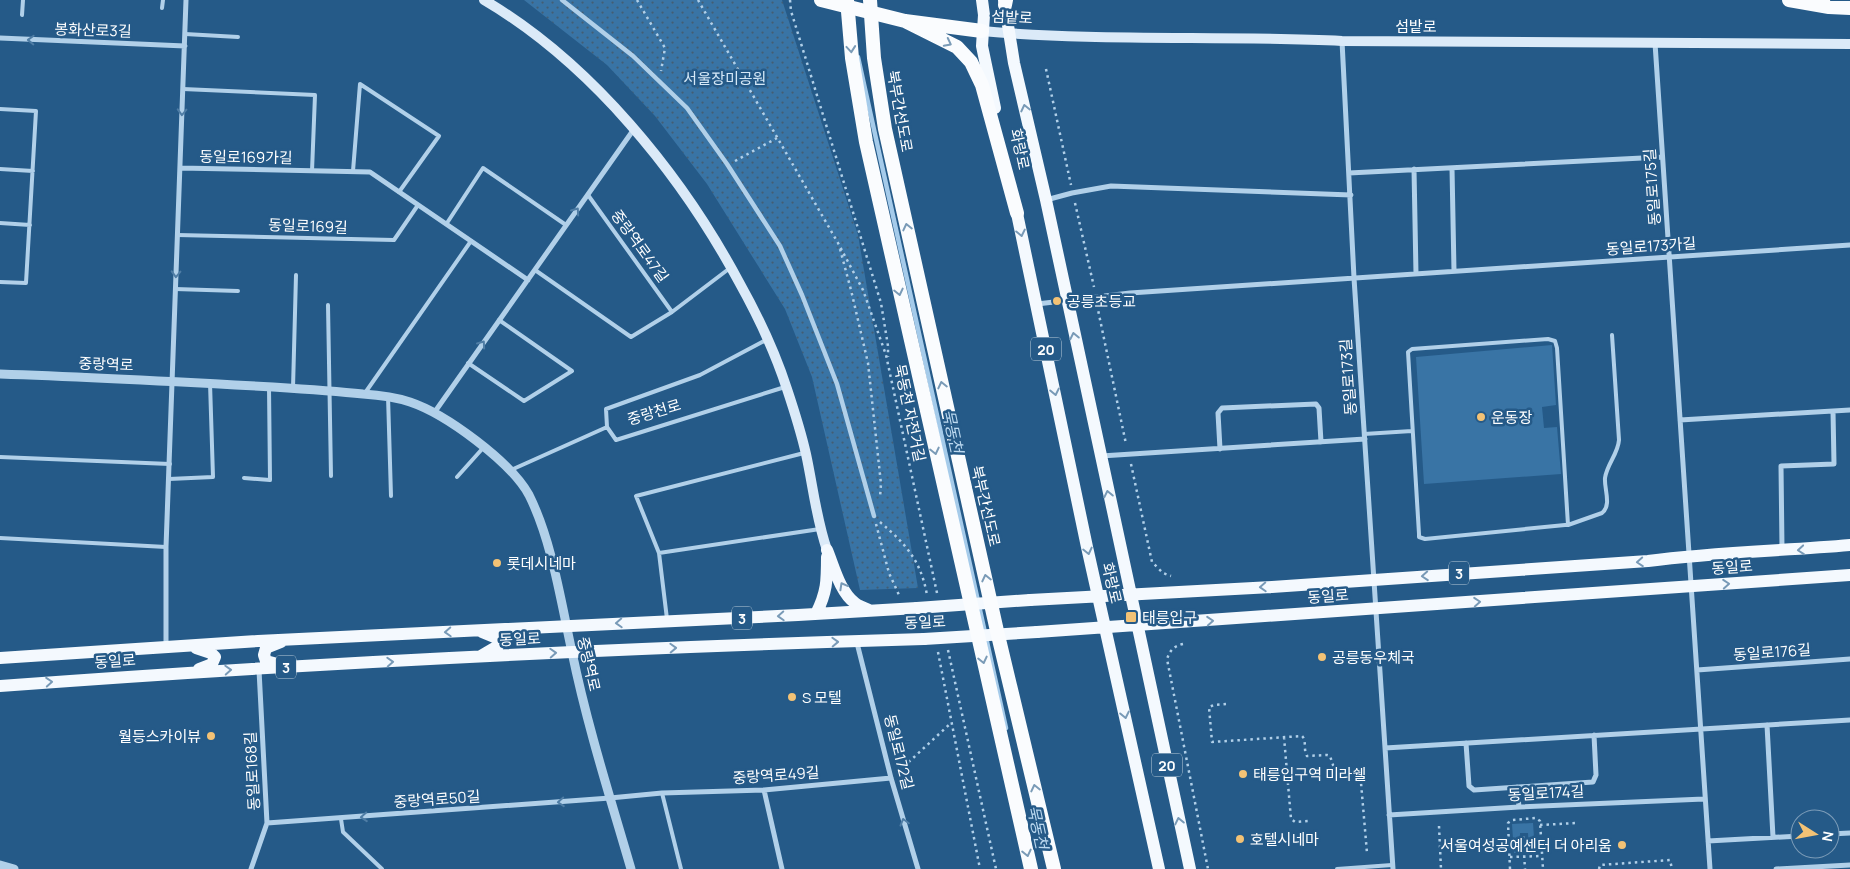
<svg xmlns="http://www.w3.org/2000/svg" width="1850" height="869" font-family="Manrope,'Noto Sans KR',sans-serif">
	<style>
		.green { fill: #3974a5 }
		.park { fill: url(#park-dots) }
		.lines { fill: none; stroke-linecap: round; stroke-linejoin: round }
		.stream { stroke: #a5cbea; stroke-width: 4.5 }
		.path { stroke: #b1d0e9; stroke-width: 2.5; stroke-dasharray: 2.5 4; stroke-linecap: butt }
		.service { stroke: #b1d0e9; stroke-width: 4 }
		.pedestrian { stroke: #b1d0e9; stroke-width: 4.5 }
		.minor { stroke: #b1d0e9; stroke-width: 5 }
		.tertiary { stroke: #b1d0e9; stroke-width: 9 }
		.secondary { stroke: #dbeaf8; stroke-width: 10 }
		.primary { stroke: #f4f9fe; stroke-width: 12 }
		.trunk { stroke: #fafcfe; stroke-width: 14 }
		.primary-bridge { stroke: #f4f9fe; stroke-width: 12 }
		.trunk-bridge { stroke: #fafcfe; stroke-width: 14 }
		.oneway { stroke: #4f7da5 }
		.oneway2 { stroke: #7a9bb7 }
		.oneway3 { stroke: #789ab7 }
		.poi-dot { fill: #f3c275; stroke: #255a88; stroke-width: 2 }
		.labels { text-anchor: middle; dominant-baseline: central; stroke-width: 5; stroke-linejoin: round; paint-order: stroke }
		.shield { fill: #255a88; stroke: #becedb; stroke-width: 1 }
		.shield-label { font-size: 14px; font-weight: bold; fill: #fff }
		.street-label { font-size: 15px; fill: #fff; stroke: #255a88 }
		.park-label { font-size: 15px; fill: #d5e8f7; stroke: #255a88 }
		.poi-label { font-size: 15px; fill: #fff; stroke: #255a88; text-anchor: start }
		.water-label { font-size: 16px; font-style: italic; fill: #bcd9f0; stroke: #255a88 }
	</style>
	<defs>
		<pattern id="park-dots" width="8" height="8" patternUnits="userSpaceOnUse" patternTransform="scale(1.25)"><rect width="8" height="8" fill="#3974a5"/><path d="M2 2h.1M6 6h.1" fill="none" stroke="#435e74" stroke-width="1.8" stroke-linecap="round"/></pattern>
	</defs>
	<rect width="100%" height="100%" fill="#255a88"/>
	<path class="green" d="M1552 345 1556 405 1542 407 1544 428 1557 427 1561 474 1424 484 1416 357Z
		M1533 823 1535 851H1529L1528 833H1520L1521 853H1514L1512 824Z"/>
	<path class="park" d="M524 0H782L858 235 918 588 860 590 812 377 785 309 707 184 655 116 607 65Z"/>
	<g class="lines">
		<path class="stream" d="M858 57 1006 728"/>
		<path class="path" d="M637 0 665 48 661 71
			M698 0 838 243 863 290 886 355 937 593
			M790 0 791 11 881 303 888 346V357
			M1046 69 1071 185
			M735 161 777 138
			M1075 203 1094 287
			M840 249 851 290 868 363 881 484 880 497
			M1097 305 1126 444
			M1131 464 1152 562 1163 573 1171 576
			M880 522C906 544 921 561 927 595
			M876 524 889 573 899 595
			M1183 644C1174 646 1170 650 1167 659L1208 869
			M948 650 996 869
			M938 652 980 869
			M1226 704 1214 705 1209 707 1212 742 1302 736C1307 741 1303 750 1307 756L1327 755 1330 756 1335 771H1360L1367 853
			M1284 737 1291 819 1295 822 1308 821
			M899 771 951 723
			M1540 825 1576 823
			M1439 826 1441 869
			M1523 836 1525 869
			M1510 857 1542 856
			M1510 869 1508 823 1512 820 1536 818 1540 821 1543 869
			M1599 869 1600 865 1670 860 1672 869"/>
		<path class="service" d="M162 8 163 0
			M22 15 23 0
			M185 34 238 37
			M183 89 315 95 312 171
			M0 109 36 111 26 283 0 282
			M0 169 33 171
			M353 171 360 84 439 136 399 192
			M588 195 672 312
			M0 223 30 225
			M447 223 483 168 566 225
			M177 235 394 240 418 205
			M535 270 631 337 672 312 730 268
			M175 289 238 291
			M328 305 331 476
			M766 340 700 375 606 409 607 427 616 440 785 387
			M468 363 524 401 572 371 499 320
			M293 388 296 275
			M365 393 471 241
			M388 396 391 496
			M1364 434 1412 431
			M0 457 170 464
			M511 470 607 427
			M457 477 483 448
			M244 478 270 480 269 387
			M169 479 213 477 210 383
			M1568 525 1557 348 1555 341 1548 339 1412 349 1408 352 1419 534V537L1425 539 1565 525H1568L1602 513C1612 505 1604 489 1605 478 1607 464 1618 454 1619 440L1612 335
			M0 538 166 547
			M659 553 820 529
			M667 619 659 553 636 496 804 453
			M662 793 681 869
			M341 819 343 832 382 869
			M1337 869 1392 865"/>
		<path class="pedestrian" d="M562 0 633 56 687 108 727 164 780 246 802 295 837 384 874 516"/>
		<path class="minor" d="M0 38 185 46
			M1342 41 1354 278 1393 869
			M1655 43 1710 869
			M180 168 370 172 528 280
			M1452 168 1454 271
			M1414 169 1416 274
			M1349 173 1662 157
			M1046 200 1072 193 1111 186 1351 195
			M1037 304 1130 293 1850 245
			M434 413 634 129
			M1680 420 1850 410
			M1220 449 1218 413 1222 408 1316 404 1319 408 1321 442
			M1101 456 1365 439
			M1782 548 1781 466 1834 464 1833 411
			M857 643 891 778 918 869
			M166 647V547L186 0
			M1697 670 1850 659
			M1767 725 1773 837
			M1466 743 1469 786 1474 790 1593 782 1596 775 1594 735
			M1385 748 1850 720
			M1517 787 1519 807
			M764 790 782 869
			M1389 815 1519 807 1704 799
			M267 823 610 798 662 793 764 790 891 778
			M1830 834 1850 833
			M1708 841 1800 836
			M251 869 267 823 259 670
			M1776 869 1850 865"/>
		<path class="tertiary" d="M0 374C91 377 182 382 273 387 303 389 333 391 363 394 379 395 395 397 410 402 446 414 511 462 529 495 552 541 561 602 572 652 587 725 610 797 631 869
			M0 865 14 869"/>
		<path class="secondary" d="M484 0C591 63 681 174 739 282 758 316 775 352 787 389 794 410 801 432 806 454 813 486 816 518 827 550
			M982 31C1102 42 1222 35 1342 41L1850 44"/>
		<path class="primary" d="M982 0 984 15 982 46 995 108
			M1004 0 1014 63 1046 200 1190 869
			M1015 204 1087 547 1159 869
			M827 550C834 567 840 592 855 603 858 606 865 608 869 610
			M1030 600 1272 587 1648 561C1715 552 1783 551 1850 545
			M816 614C827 592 827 581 827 557
			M1037 632 1850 575
			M281 642 266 648 264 655 266 661 281 665
			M196 648 211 653 215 657 212 664 199 669
			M481 656 498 646 499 639 482 632
			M0 658 258 641 798 615 917 608
			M0 686C307 663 616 648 924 639"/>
		<path class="trunk" d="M821 0 905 21 982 31
			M1789 0 1829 7 1850 8
			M1005 5 1006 0
			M905 21 957 47 971 62 982 85 1017 213"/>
		<path class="primary-bridge" d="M917 608 1030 600
			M924 639 1037 632"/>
		<path class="trunk-bridge" d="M847 0 852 58 866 142 1031 869
			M870 0 874 58 885 129 997 631 1054 869"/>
	</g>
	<defs><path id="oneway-chevron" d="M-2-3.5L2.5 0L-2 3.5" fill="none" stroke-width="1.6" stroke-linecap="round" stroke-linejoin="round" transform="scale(1.25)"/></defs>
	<g class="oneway">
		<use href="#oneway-chevron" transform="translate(31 40) rotate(-178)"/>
		<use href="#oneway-chevron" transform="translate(182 112) rotate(92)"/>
		<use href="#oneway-chevron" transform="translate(576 211) rotate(-55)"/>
		<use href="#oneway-chevron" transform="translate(176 274) rotate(92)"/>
		<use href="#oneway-chevron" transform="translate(482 344) rotate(-55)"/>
		<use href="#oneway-chevron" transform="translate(561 802) rotate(176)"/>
		<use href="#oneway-chevron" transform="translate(364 817) rotate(176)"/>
		<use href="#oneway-chevron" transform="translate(904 822) rotate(-106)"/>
	</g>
	<g class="oneway2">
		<use href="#oneway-chevron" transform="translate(948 43) rotate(27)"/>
		<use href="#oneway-chevron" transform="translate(851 49) rotate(85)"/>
		<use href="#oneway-chevron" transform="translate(907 227) rotate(-103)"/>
		<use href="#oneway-chevron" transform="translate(899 292) rotate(77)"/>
		<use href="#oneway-chevron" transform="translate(942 385) rotate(-103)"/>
		<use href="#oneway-chevron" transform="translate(935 451) rotate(77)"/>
		<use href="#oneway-chevron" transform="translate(986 578) rotate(-103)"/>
		<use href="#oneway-chevron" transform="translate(983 660) rotate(77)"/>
		<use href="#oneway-chevron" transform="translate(1035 788) rotate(-103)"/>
		<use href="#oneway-chevron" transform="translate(1027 853) rotate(77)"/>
	</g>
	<g class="oneway3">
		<use href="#oneway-chevron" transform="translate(1025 108) rotate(-103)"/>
		<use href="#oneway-chevron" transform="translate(1021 233) rotate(78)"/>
		<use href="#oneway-chevron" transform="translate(1074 336) rotate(-102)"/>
		<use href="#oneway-chevron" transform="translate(1055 392) rotate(78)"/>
		<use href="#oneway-chevron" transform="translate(1108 494) rotate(-102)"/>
		<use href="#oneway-chevron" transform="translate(1801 550) rotate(175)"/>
		<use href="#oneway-chevron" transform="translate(1088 551) rotate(77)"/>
		<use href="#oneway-chevron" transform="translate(1640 562) rotate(176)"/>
		<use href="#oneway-chevron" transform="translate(1425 576) rotate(176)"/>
		<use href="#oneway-chevron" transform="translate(1726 584) rotate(-4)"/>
		<use href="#oneway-chevron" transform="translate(843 586) rotate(-119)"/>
		<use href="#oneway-chevron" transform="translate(1263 587) rotate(177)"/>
		<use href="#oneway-chevron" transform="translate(1477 602) rotate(-4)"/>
		<use href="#oneway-chevron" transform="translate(781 616) rotate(177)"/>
		<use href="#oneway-chevron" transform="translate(1210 621) rotate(-4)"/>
		<use href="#oneway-chevron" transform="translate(619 623) rotate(177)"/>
		<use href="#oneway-chevron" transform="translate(448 632) rotate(177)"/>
		<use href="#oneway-chevron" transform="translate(835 642) rotate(-2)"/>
		<use href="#oneway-chevron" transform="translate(673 648) rotate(-2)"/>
		<use href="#oneway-chevron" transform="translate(553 653) rotate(-3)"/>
		<use href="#oneway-chevron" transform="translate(390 662) rotate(-3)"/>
		<use href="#oneway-chevron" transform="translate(228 670) rotate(-3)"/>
		<use href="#oneway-chevron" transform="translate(49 682) rotate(-4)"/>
		<use href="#oneway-chevron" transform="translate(1125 715) rotate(78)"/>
		<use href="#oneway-chevron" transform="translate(1179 821) rotate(-102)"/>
	</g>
	<g class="poi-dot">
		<circle cx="1057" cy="301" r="5"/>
		<circle cx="1481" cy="417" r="5"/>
		<circle cx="497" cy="563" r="5"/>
		<rect x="1125" y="611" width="12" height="12" rx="2.5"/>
		<circle cx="1322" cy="657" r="5"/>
		<circle cx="792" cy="697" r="5"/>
		<circle cx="211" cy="736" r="5"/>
		<circle cx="1243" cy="774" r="5"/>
		<circle cx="1240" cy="839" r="5"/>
		<circle cx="1622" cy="845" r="5"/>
	</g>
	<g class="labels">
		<g class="shield">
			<rect x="1031" y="337.5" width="30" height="23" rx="4"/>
			<rect x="1449" y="561.5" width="20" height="23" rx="4"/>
			<rect x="732" y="606.5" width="20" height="23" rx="4"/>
			<rect x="276" y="655.5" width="20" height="23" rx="4"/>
			<rect x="1152" y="753.5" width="30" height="23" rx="4"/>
		</g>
		<g class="shield-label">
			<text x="1046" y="349">20</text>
			<text x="1459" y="573">3</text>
			<text x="742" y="618">3</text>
			<text x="286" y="667">3</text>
			<text x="1167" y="765">20</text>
		</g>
		<g class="street-label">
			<text transform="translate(1012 17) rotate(3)">섬밭로</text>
			<text x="1416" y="26">섬밭로</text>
			<text transform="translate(93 30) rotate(2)">봉화산로3길</text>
			<text transform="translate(900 111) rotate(80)">북부간선도로</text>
			<text transform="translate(1020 149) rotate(78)">화랑로</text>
			<text transform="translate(246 157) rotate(1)">동일로169가길</text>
			<text transform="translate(1652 187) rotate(-94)">동일로175길</text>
			<text transform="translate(308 226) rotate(2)">동일로169길</text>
			<text transform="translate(640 246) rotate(54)">중랑역로47길</text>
			<text transform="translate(1651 246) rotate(-4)">동일로173가길</text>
			<text transform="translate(106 364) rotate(2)">중랑역로</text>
			<text transform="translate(1348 377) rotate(-94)">동일로173길</text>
			<text transform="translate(654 412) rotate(-17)">중랑천로</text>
			<text transform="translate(910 413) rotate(78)">묵동천 자전거길</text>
			<text transform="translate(986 506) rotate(77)">북부간선도로</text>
			<text transform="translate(1732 567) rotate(-4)">동일로</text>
			<text transform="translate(1112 583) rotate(77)">화랑로</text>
			<text transform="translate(1328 596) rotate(-4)">동일로</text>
			<text transform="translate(925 622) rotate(-3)">동일로</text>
			<text transform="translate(520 639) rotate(-3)">동일로</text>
			<text transform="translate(1772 652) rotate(-4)">동일로176길</text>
			<text transform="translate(115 661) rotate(-4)">동일로</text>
			<text transform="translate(589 664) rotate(77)">중랑역로</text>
			<text transform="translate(899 752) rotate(76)">동일로172길</text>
			<text transform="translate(252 771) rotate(-93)">동일로168길</text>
			<text transform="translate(776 775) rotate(-4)">중랑역로49길</text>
			<text transform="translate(1546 793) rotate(-3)">동일로174길</text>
			<text transform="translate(437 799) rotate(-4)">중랑역로50길</text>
		</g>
		<g class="park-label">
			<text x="725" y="78">서울장미공원</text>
		</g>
		<g class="poi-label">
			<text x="1067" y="301">공릉초등교</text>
			<text x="1491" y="417">운동장</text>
			<text x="507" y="563">롯데시네마</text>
			<text x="1142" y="617">태릉입구</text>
			<text x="1332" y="657">공릉동우체국</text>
			<text x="802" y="697">S 모텔</text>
			<text x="201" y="736" text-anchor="end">월등스카이뷰</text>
			<text x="1253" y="774">태릉입구역 미라쉘</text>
			<text x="1250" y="839">호텔시네마</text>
			<text x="1612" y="845" text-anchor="end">서울여성공예센터 더 아리움</text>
		</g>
		<g class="water-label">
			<text transform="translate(953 431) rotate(78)">묵동천</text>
			<text transform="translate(1038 827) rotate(78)">묵동천</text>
		</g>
	</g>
	<g transform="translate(1815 834) rotate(101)"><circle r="24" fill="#255a88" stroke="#7c9cb8"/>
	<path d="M0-4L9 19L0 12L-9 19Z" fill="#f3c275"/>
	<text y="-8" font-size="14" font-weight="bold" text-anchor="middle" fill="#ffffff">N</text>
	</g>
</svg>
